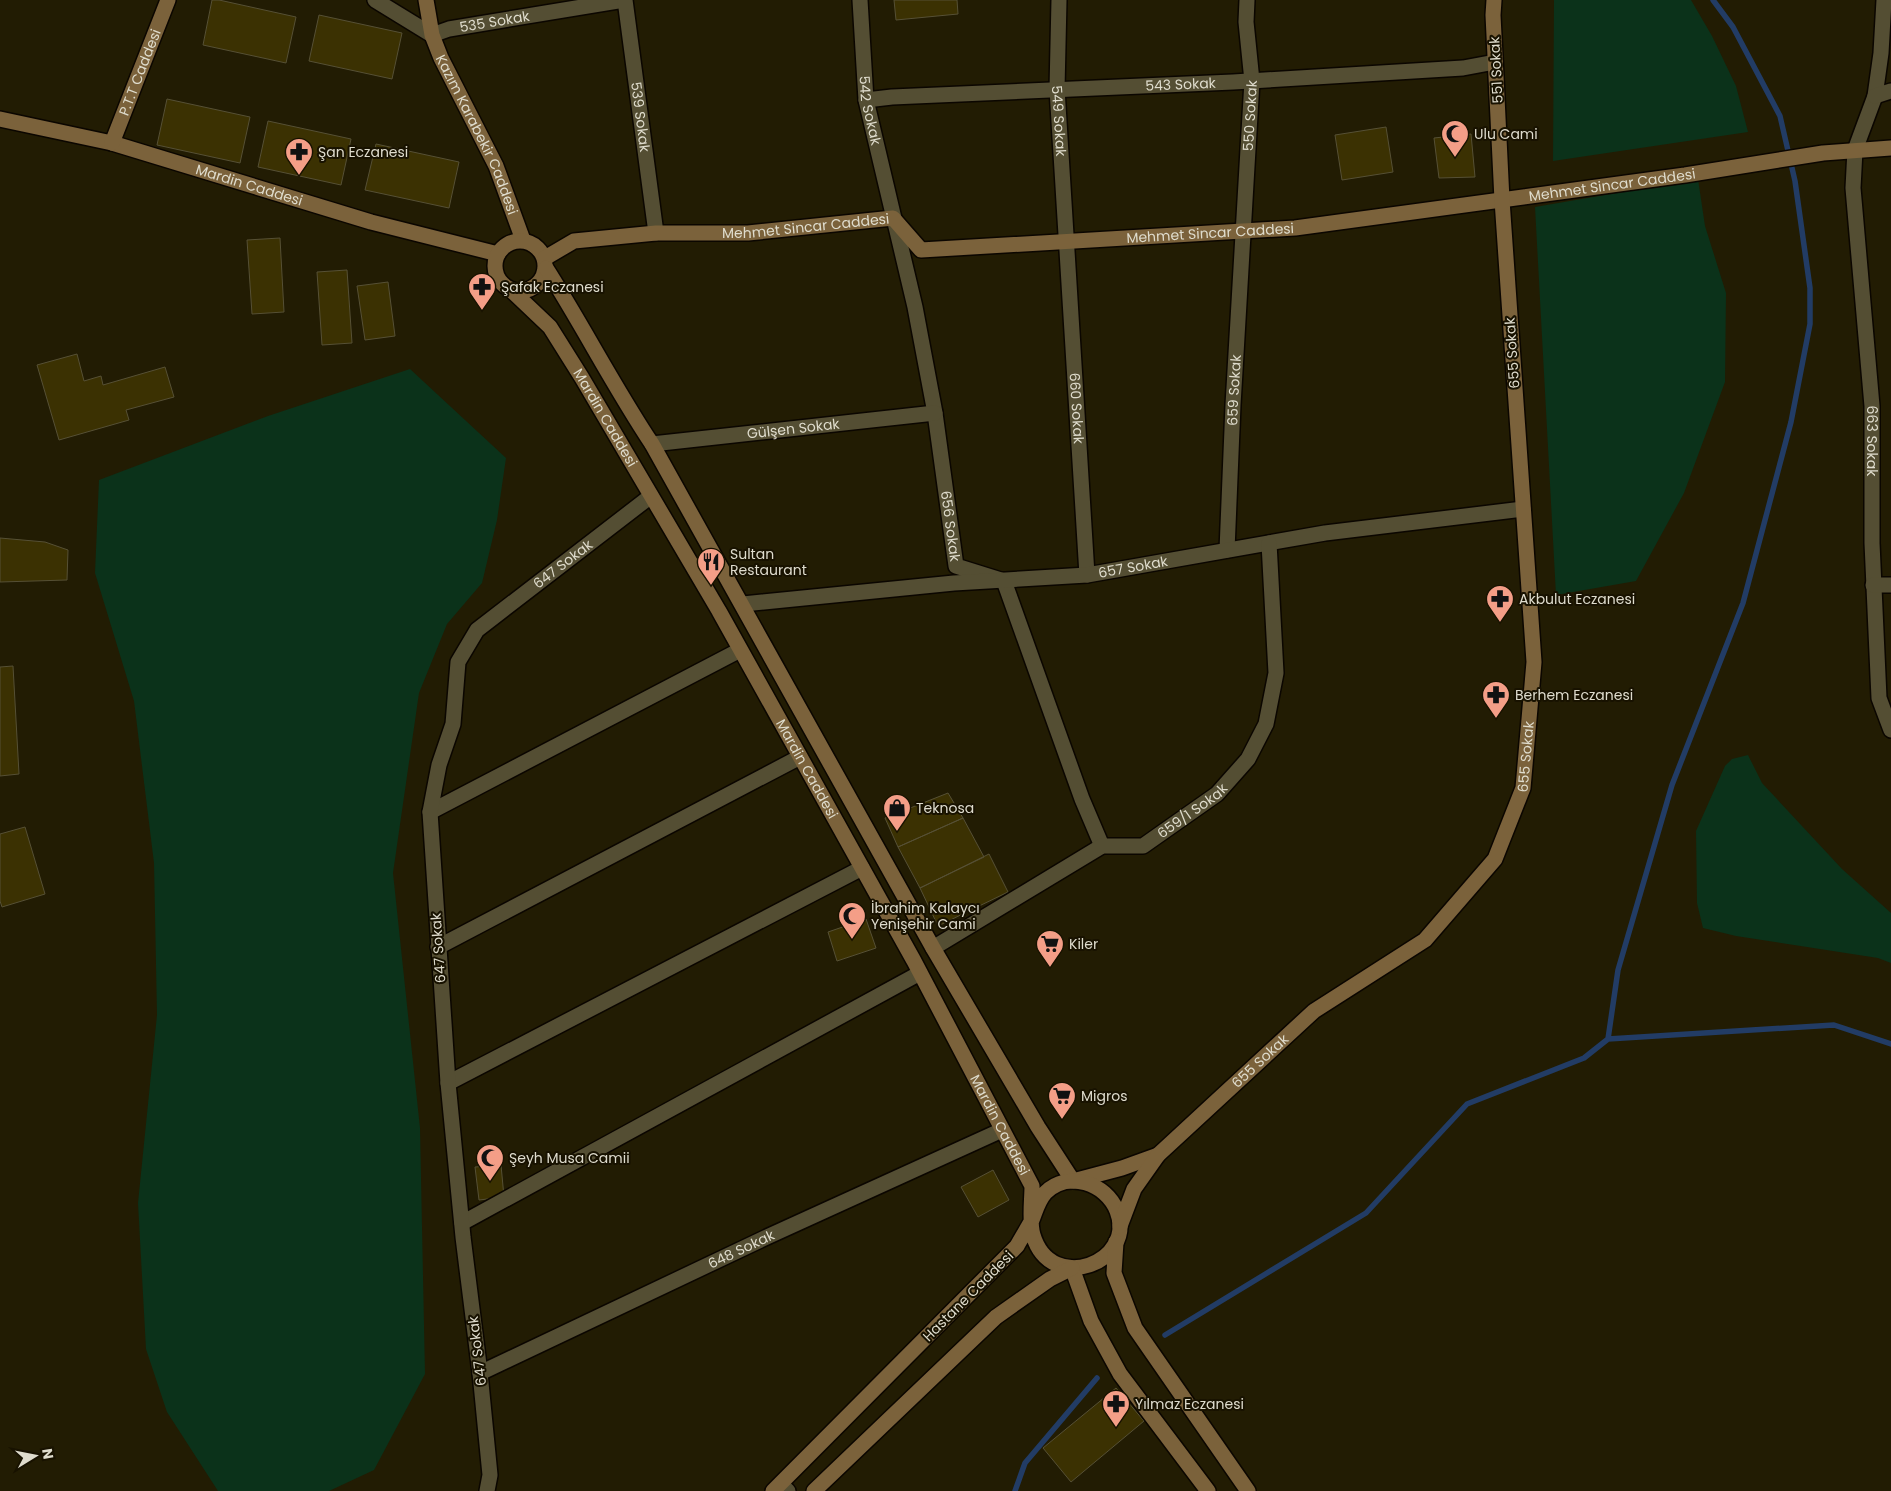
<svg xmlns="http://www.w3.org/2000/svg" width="1891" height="1491" font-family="Poppins,sans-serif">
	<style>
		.green { fill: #0b321a }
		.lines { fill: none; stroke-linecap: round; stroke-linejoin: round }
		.stream { stroke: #223c65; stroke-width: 5.5 }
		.building { fill: #3b3102; stroke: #565035 }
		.street-casing { stroke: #0b0600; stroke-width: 18 }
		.secondary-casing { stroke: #0b0600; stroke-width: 18 }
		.street { stroke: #544e33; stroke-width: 15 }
		.secondary { stroke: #7b623b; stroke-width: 15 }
		.labels { text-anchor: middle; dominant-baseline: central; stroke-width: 4; stroke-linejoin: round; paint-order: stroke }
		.street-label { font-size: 14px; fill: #dfdccd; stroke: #181200 }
		.poi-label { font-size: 14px; fill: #dfdccd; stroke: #181200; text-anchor: start }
	</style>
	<rect width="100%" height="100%" fill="#221c03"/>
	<path class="green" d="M1554 0H1691L1712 36 1736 86 1748 132 1553 161Z
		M1698 179 1705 226 1726 293 1725 382 1684 493 1636 581 1556 595 1535 207Z
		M410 369 506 458 497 520 482 583 447 624 419 693 393 873 420 1128 425 1374 374 1470 329 1491H218L167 1412 146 1349 138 1203 157 1015 154 863 134 701 95 573 99 480 268 416Z
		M1748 755 1762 783 1842 869 1891 913V963L1878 958 1736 936 1703 928 1697 903 1696 831 1725 766 1732 759Z"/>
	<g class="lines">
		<path class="stream" d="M1608 1039 1834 1025 1891 1044
			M1165 1335 1366 1213 1467 1104 1584 1058 1608 1039 1618 970 1672 785 1743 603 1791 422 1810 324V288L1795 181 1780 116 1733 27 1713 0
			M1015 1491 1025 1463 1097 1378"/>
	</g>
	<path class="building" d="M212 0H219L296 17 286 63 203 45Z
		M894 0H957L958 14 896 20Z
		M319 15 402 33 392 79 309 61Z
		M167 99 250 117 240 163 157 145Z
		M268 121 351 139 341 185 258 167Z
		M1386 127 1393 172 1342 180 1335 135Z
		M1471 134 1475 177 1439 178 1434 138Z
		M376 144 459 162 449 208 365 190Z
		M280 238 284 312 252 314 247 240Z
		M347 270 352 343 322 345 317 272Z
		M388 282 395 336 365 340 357 286Z
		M77 354 84 381 101 376 103 385 165 367 174 397 126 410 129 420 59 440 37 365Z
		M0 538 45 542 68 550 67 580 0 582Z
		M13 666 19 774 0 776V667Z
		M948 793 963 818 898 847 885 818Z
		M963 818 984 857 920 888 898 847Z
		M25 827 45 894 2 907 0 901V834Z
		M989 854 1008 892 938 926 920 888Z
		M866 919 876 948 837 961 828 932Z
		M501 1165 504 1197 479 1200 475 1167Z
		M993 1170 1009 1200 978 1217 961 1187Z
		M1116 1388 1144 1421 1071 1482 1043 1448Z"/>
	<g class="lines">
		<defs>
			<g id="street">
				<path id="s1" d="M375 0 432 35 449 29 624 0"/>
				<path id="s2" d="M625 0 656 233"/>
				<path id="s3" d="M860 0 866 100 915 307 935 413 956 566 1004 581 1082 799 1102 846"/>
				<path id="s4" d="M1059 0 1057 89 1087 575"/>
				<path id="s5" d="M1884 0 1881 53 1875 96 1855 150 1853 188 1872 406V543L1879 698 1891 730"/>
				<path d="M1875 96 1891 91"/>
				<path id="s6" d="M866 100 892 97 1233 82 1463 68 1495 62"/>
				<path id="s7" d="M652 444 935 413"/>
				<path id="s8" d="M1227 550 1233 405 1252 81 1246 22 1247 0"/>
				<path d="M1873 585H1891"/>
				<path id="s9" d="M743 604 954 583 1087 575 1325 533 1523 509"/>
				<path d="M430 812 740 650"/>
				<path d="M438 947 800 757"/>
				<path id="s10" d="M933 948 1102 846H1143L1217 794 1248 759 1266 724 1276 673 1269 543"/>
				<path d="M448 1083 862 868"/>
				<path d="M462 1223 920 973"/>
				<path id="s11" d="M480 1373 769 1236 1002 1130"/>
				<path d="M781 1484 788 1491"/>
				<path id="s12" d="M487 1491 490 1475 480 1373 463 1237 448 1083 430 812 439 765 453 724 458 662 477 630 651 496"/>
			</g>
			<g id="secondary">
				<path id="s13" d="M426 0 432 35 441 58 496 166 523 240"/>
				<path id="s14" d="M0 119 112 143 371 222 498 254"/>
				<path id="s15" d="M112 143 168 0"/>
				<circle cx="520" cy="266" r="25"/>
				<path id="s16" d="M545 258 574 241 656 233H748L893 218 921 250 1295 228 1685 175 1823 153 1891 148"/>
				<path d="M546 268C583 326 614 387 652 444L933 948 1038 1127 1073 1181 1122 1168 1158 1155"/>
				<path id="s17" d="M511 290 550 327 582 378 719 611 914 961 1032 1186C1032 1200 1029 1222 1033 1235 1051 1296 1137 1262 1117 1211 1106 1183 1068 1170 1045 1193 1038 1201 1036 1210 1032 1220 1027 1229 1022 1237 1017 1246L773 1491"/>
				<path id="s18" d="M1120 1226 1134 1189 1158 1155 1314 1011 1425 940 1495 859 1523 788 1534 662 1502 200 1493 15 1494 0"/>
				<path d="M1116 1242 1114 1273 1135 1328 1248 1491"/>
				<path d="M1072 1268 1091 1321 1120 1374 1208 1491"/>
				<path d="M814 1491 996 1317 1050 1279 1072 1268"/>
			</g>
		</defs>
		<use href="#street" class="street-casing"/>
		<use href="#secondary" class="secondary-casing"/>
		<use href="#street" class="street"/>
		<use href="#secondary" class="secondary"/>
	</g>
	<defs>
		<symbol id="mosque-pin" viewBox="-11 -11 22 30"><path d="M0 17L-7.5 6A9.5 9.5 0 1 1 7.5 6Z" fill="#f49e87" stroke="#181200"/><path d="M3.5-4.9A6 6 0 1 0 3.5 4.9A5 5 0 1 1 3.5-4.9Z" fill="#111"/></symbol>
		<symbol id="pharmacy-pin" viewBox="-11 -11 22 30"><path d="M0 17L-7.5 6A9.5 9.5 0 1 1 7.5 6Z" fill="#f49e87" stroke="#181200"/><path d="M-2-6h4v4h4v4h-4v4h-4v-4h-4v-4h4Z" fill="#111"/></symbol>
		<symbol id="restaurant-pin" viewBox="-11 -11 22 30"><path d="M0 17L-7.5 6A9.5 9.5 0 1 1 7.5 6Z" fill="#f49e87" stroke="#181200"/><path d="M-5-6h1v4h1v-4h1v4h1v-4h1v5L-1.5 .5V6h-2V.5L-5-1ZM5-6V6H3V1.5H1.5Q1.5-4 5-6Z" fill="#111"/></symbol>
		<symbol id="shop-pin" viewBox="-11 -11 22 30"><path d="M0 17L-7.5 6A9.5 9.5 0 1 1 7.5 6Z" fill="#f49e87" stroke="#181200"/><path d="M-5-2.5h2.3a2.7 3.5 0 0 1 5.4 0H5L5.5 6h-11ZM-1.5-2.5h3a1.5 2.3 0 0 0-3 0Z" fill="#111"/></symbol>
		<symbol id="supermarket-pin" viewBox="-11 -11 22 30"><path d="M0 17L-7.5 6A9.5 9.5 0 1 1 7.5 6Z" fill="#f49e87" stroke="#181200"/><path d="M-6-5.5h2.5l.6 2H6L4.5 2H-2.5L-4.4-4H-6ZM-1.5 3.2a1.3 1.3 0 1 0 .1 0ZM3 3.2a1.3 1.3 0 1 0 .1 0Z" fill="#111"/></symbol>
	</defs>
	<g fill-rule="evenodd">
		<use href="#mosque-pin" x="1439" y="118" width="32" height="43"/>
		<use href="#pharmacy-pin" x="283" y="136" width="32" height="43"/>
		<use href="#pharmacy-pin" x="466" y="271" width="32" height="43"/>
		<use href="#restaurant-pin" x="695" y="546" width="32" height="43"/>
		<use href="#pharmacy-pin" x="1484" y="583" width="32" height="43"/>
		<use href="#pharmacy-pin" x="1480" y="679" width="32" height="43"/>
		<use href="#shop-pin" x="881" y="792" width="32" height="43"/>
		<use href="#mosque-pin" x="836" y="900" width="32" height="43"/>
		<use href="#supermarket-pin" x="1034" y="928" width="32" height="43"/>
		<use href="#supermarket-pin" x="1046" y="1080" width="32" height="43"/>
		<use href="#mosque-pin" x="474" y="1142" width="32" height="43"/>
		<use href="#pharmacy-pin" x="1100" y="1388" width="32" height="43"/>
	</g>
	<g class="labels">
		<g class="street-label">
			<text stroke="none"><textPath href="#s1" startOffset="131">535 Sokak</textPath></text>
			<text transform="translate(1496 70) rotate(-93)">551 Sokak</text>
			<text stroke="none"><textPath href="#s15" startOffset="76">P.T.T Caddesi</textPath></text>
			<text stroke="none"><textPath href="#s6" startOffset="315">543 Sokak</textPath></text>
			<text stroke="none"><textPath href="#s3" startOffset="111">542 Sokak</textPath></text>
			<text stroke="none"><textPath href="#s8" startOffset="435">550 Sokak</textPath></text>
			<text stroke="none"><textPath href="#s2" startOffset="118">539 Sokak</textPath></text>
			<text stroke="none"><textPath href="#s4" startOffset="121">549 Sokak</textPath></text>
			<text stroke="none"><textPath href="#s13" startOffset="145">Kazım Karabekir Caddesi</textPath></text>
			<text stroke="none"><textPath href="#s14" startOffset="258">Mardin Caddesi</textPath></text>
			<text stroke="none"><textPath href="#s16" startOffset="1091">Mehmet Sincar Caddesi</textPath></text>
			<text stroke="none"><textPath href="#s16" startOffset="266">Mehmet Sincar Caddesi</textPath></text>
			<text stroke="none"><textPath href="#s16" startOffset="686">Mehmet Sincar Caddesi</textPath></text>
			<text transform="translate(1512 353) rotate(-94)">655 Sokak</text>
			<text stroke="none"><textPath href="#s8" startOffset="160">659 Sokak</textPath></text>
			<text stroke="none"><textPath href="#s4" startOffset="409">660 Sokak</textPath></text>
			<text stroke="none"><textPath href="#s17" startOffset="160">Mardin Caddesi</textPath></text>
			<text stroke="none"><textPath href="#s7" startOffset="142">Gülşen Sokak</textPath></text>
			<text stroke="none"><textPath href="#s5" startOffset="446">663 Sokak</textPath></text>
			<text stroke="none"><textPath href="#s3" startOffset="535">656 Sokak</textPath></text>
			<text stroke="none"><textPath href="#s12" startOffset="981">647 Sokak</textPath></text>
			<text stroke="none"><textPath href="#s9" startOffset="392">657 Sokak</textPath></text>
			<text stroke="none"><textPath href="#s18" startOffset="640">655 Sokak</textPath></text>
			<text stroke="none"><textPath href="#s17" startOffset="565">Mardin Caddesi</textPath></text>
			<text stroke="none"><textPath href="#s10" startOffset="299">659/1 Sokak</textPath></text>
			<text transform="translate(438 948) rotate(-94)">647 Sokak</text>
			<text stroke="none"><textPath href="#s18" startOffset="220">655 Sokak</textPath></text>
			<text stroke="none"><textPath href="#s17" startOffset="970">Mardin Caddesi</textPath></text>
			<text stroke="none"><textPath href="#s11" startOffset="289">648 Sokak</textPath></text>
			<text transform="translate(968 1296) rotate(-45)">Hastane Caddesi</text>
			<text transform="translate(477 1351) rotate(-97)">647 Sokak</text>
		</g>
		<g class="poi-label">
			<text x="1474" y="134">Ulu Cami</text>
			<text x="318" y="152">Şan Eczanesi</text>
			<text x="501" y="287">Şafak Eczanesi</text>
			<text x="730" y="554">Sultan<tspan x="730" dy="16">Restaurant</tspan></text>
			<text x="1519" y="599">Akbulut Eczanesi</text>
			<text x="1515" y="695">Berhem Eczanesi</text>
			<text x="916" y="808">Teknosa</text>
			<text x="871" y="908">İbrahim Kalaycı<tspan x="871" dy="16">Yenişehir Cami</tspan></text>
			<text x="1069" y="944">Kiler</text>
			<text x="1081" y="1096">Migros</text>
			<text x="509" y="1158">Şeyh Musa Camii</text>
			<text x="1135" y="1404">Yılmaz Eczanesi</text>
		</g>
	</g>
	<g transform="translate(35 1456) rotate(80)" stroke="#181200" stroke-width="4" paint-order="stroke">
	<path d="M0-4L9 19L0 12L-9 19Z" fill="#dfdccd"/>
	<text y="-8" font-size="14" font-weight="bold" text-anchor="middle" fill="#dfdccd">N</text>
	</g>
</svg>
